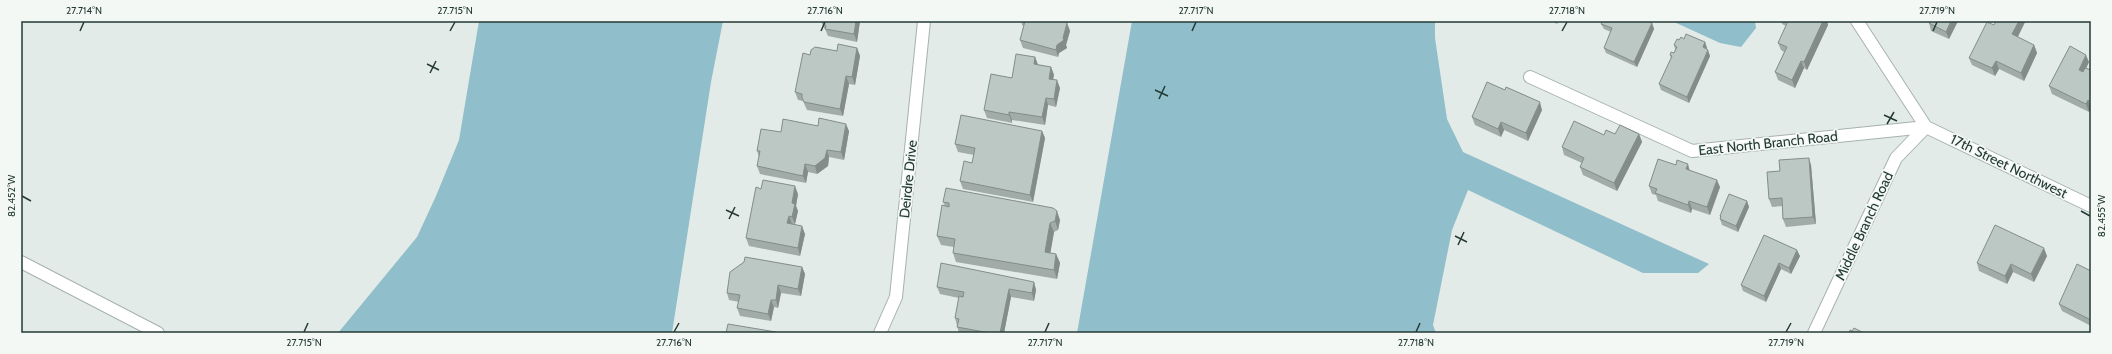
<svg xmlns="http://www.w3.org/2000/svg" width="2112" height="354" font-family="Cabin,sans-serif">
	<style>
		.water { fill: #90beca }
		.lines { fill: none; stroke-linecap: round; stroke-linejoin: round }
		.street-casing { stroke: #a6b2af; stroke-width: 14 }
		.street { stroke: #fff; stroke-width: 12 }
		.wall { fill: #a1aca9 }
		.shaded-wall { fill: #838c89 }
		.building { fill: #bbc8c4; stroke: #838c89 }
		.ticks { fill: none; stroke: #243a35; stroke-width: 1.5 }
		.labels { text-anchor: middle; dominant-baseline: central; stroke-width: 3.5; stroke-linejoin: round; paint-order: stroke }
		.street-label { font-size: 14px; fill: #243a35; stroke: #f3f8f5 }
		.neatline { fill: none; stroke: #243a35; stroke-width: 1.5 }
		.ticks-label { font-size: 10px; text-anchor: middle; fill: #243a35 }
	</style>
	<rect width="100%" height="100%" fill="#e3ebe8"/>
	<path class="water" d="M479 21H723L711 82 672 333H338L417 237 436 196 459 140Z
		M1132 21H1435V38L1447 119 1463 152 1709 264 1698 273H1643L1468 190 1452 230 1433 325 1436 333H1077Z
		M1672 21H1755L1756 28 1741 47 1720 43Z"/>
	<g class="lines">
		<defs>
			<path id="street" d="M1857 21 1926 127
				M1530 77 1692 151 1926 127
				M1926 127 2091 206
				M21 262 158 333
				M880 333 896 297 924 21
				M1814 333 1896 158 1926 127"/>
		</defs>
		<use href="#street" class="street-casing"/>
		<use href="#street" class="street"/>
	</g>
	<path class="wall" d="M821 21H860L857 42 828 36 825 29 823 26Z
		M1021 21H1066L1067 23 1070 31 1066 45 1067 48 1059 53 1058 57 1023 48 1020 40 1024 26 1022 25Z
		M1552 21H1559L1557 24Z
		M1781 21H1827L1828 25 1807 70 1804 68 1795 88 1778 80 1775 72 1784 52 1781 50 1778 43 1786 26 1782 24Z
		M1930 21H1958L1949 39 1931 31 1929 23Z
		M2025 22 2018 37 2034 45 2037 53 2024 81 1999 69 1995 76 1972 65 1969 58 1994 25Z
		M1652 23 1654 29 1637 67 1606 53 1604 48 1611 32 1604 29 1601 24Z
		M1684 39 1705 42 1707 48V49L1710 56 1689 103 1661 90 1659 84 1671 58 1670 55 1674 53 1675 49 1674 45 1679 40Z
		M857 48 860 56 855 85 849 84 843 116 807 110 803 101 798 100 795 92 810 55Z
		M1035 57 1038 65 1051 67 1054 75 1053 80 1060 88 1056 107 1048 105 1045 125 1012 120V123L987 118 984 110 1012 78Z
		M2089 62 2086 68 2091 70V108L2089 112 2052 94 2049 86Z
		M1542 110 1528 141 1504 130 1501 137 1475 125 1472 117Z
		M818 126 849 131 844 160 829 157 828 166 817 174 808 172 806 183 760 174 757 166 759 157 757 151 781 132Z
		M1042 131 1045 138 1033 202 963 189 960 181 972 163 974 155 958 152 955 144Z
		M1615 134H1639L1642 142 1617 191 1583 175 1580 167 1582 163 1564 155 1562 147 1604 135Z
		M1811 165 1816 224 1786 227 1783 219 1782 206 1772 207 1769 199 1780 171Z
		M1690 170 1720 187 1710 215 1692 209 1691 213 1658 201 1656 195 1652 194 1649 186Z
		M798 194 796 206 798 211 795 224 805 234 800 256 749 246 746 238Z
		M1747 201 1749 207 1738 232 1722 225 1720 219 1721 218 1720 216Z
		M943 202 1060 220 1058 230 1054 232 1050 253 1056 254 1060 263 1057 279 956 262 953 253 954 247 941 245 937 236 945 206Z
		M1764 235 1800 256 1791 274 1781 269 1766 302 1743 291 1741 285Z
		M2047 256 2034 282 2013 272 2007 284 1979 271 1977 263Z
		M802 267 805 274 801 296 781 293 778 308 774 307 771 321 740 316 737 308 739 302 729 300 727 293Z
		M2091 271V326L2062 311 2059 304Z
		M1034 282 1036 290 1034 301 1011 297 1004 333H959L955 318 959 298 940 294 937 287Z"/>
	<path class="shaded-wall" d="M856 21H860L857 42 854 34Z
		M1823 21H1827L1828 25 1807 70 1804 62Z
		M1951 21H1958L1949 39 1946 32Z
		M2019 21H2025V22L2015 42 2012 34Z
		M1067 23 1070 31 1066 45 1067 48 1059 53 1058 57 1056 50 1057 45 1063 38Z
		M1652 23 1654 29 1637 67 1634 62Z
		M1705 42 1707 48 1705 53 1703 47Z
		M2034 45 2037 53 2024 81 2021 73Z
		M857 48 860 56 855 85 852 77Z
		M1708 50 1710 56 1689 103 1687 97Z
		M2086 55 2089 62 2082 77 2079 70Z
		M1035 57 1038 65 1034 64Z
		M1801 61 1804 68 1795 88 1792 80Z
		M1996 61 1999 69 1995 76 1992 68Z
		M1051 67 1054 75 1051 87 1049 79Z
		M846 76 849 84 843 116 840 109Z
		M1057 80 1060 88 1056 107 1054 99Z
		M1046 98 1048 105 1045 125 1042 117Z
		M2088 100 2091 108 2089 112 2086 104Z
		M1540 102 1542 110 1528 141 1526 133Z
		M1009 112 1012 120V123L1009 115Z
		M1501 122 1504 130 1501 137 1498 129Z
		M846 124 849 131 844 160 841 152Z
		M1042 131 1045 138 1033 202 1030 195Z
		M1639 134 1642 142 1617 191 1614 183Z
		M827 150 829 157 828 166 817 174 815 166Z
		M1809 158 1811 165 1816 224 1813 217Z
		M805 164 808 172 806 183 803 176Z
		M1688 164 1690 172 1686 169Z
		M1717 180 1720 187 1710 215 1707 207Z
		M795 186 798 194 796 206 798 211 795 224 792 217V203Z
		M1689 201 1692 209 1691 213 1688 205Z
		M1747 201 1749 207 1738 232 1736 226Z
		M1057 211 1060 220 1058 230 1055 221Z
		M789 216 792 224 787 223Z
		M1050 223 1054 232 1049 261 1045 252Z
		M802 226 805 234 800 256 798 248Z
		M2044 248 2047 256 2034 282 2031 274Z
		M1797 250 1800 256 1791 274 1789 268Z
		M1056 254 1060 263 1057 279 1054 270Z
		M1779 263 1781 269 1766 302 1764 296Z
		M2011 264 2013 272 2007 284 2005 276Z
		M802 267 805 274 801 296 798 289Z
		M1034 282 1036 290 1034 301 1032 293Z
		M778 285 781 293 778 308 776 300Z
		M1009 289 1011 297 1004 333H1000Z
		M771 300 774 307 771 321 768 314Z"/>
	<path class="building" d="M822 21H856L854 34 825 29 826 26Z
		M1025 21H1066L1067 23 1063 38 1064 40 1057 45 1056 50 1020 40Z
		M1603 21H1648L1652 23 1634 62 1604 48 1612 28 1601 24Z
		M1788 21H1823L1804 62 1801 61 1792 80 1775 72 1787 47 1778 43Z
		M1930 21H1951L1946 32 1929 23Z
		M1996 21H2019L2012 34 2034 45 2021 73 1996 61 1992 68 1969 58 1987 22 1994 25Z
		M1686 34 1705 42 1703 47 1708 50 1687 97 1659 84 1672 56 1670 55 1671 52 1674 53 1677 47 1674 45 1677 39 1679 40 1681 37 1684 39Z
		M838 44 857 48 852 77 846 76 840 109 804 102 802 98V94L795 92 803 53 810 55 811 50 815 47 837 51Z
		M2070 46 2086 55 2079 70 2083 72 2085 68 2091 70V102L2088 100 2086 104 2049 86Z
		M1016 54 1035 57 1034 64 1051 67 1049 79 1057 80 1054 99 1046 98 1042 117 1009 112V115L984 110 991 74 1012 78Z
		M1487 82 1505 90 1506 87 1540 102 1526 133 1501 122 1498 129 1472 117Z
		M961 115 1042 131 1030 195 960 181 964 161 972 163 975 148 955 144Z
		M819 118 846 124 841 152 827 150 825 158 815 166 805 164 803 176 757 166 760 151H757L761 129 781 132 783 119 818 126Z
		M1574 121 1604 135 1606 130 1615 134 1620 125 1639 134 1614 183 1580 167 1584 158 1562 147Z
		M1809 158 1813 217 1783 219 1782 198 1769 199 1767 172 1780 171 1779 160Z
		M1658 159 1676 165 1677 160 1688 164 1686 169 1717 180 1707 207 1689 201 1688 205 1655 193 1657 189 1649 186Z
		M763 180 795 186 792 203 795 204 792 217 789 216 787 223 802 226 798 248 746 238 756 187 761 189Z
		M946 188 1053 208 1057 211 1055 221 1050 223 1045 252 1056 254 1054 270 953 253 955 239 937 236 942 205 949 207V203L943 202Z
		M1729 194 1747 201 1736 226 1720 219 1721 216H1720Z
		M1995 225 2044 248 2031 274 2011 264 2005 276 1977 263Z
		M1764 235 1797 250 1789 268 1779 263 1764 296 1741 285Z
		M745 257 802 267 798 289 778 285 776 300H771L768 314 737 308 740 295 727 293 730 272 744 262Z
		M941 263 1034 282 1032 293 1009 289 1000 333H990L957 327 959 319 955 318 959 296 963 297 964 292 937 287Z
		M2077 264 2091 271V320L2059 304Z
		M728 324 776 332V333H726Z
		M1854 328 1864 333H1849L1850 330 1852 331Z"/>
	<path class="ticks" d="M80 31 84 22M450 31 455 22M821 31 825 22M1192 31 1196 22M1562 31 1567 22M1933 31 1937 22M427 64 439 70M430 73 436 61M1155 90 1168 96M1159 99 1165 86M1884 115 1897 121M1887 124 1894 112M22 196 31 201M726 210 739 216M2081 211 2090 216M729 219 735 207M1455 236 1467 242M1458 245 1464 232M304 332 308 323M674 332 679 323M1045 332 1049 323M1416 332 1420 323M1786 332 1791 323"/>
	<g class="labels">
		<g class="street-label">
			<text transform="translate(1768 143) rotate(-6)">East North Branch Road</text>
			<text transform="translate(2009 166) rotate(26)">17th Street Northwest</text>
			<text transform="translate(908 179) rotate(-84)">Deirdre Drive</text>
			<text transform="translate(1864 226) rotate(-65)">Middle Branch Road</text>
		</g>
	</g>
	<rect width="2112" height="354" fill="none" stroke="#f3f8f5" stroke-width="44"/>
	<rect x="22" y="22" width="2068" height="310" class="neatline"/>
	<g class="ticks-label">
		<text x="84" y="14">27.714°N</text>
		<text x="455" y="14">27.715°N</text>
		<text x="825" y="14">27.716°N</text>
		<text x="1196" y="14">27.717°N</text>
		<text x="1567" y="14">27.718°N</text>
		<text x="1937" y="14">27.719°N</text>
		<text transform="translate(11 196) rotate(-90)" y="4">82.452°W</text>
		<text transform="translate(2101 216) rotate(-90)" y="4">82.455°W</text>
		<text x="304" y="346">27.715°N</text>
		<text x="674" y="346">27.716°N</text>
		<text x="1045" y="346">27.717°N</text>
		<text x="1416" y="346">27.718°N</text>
		<text x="1786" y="346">27.719°N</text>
	</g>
</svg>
